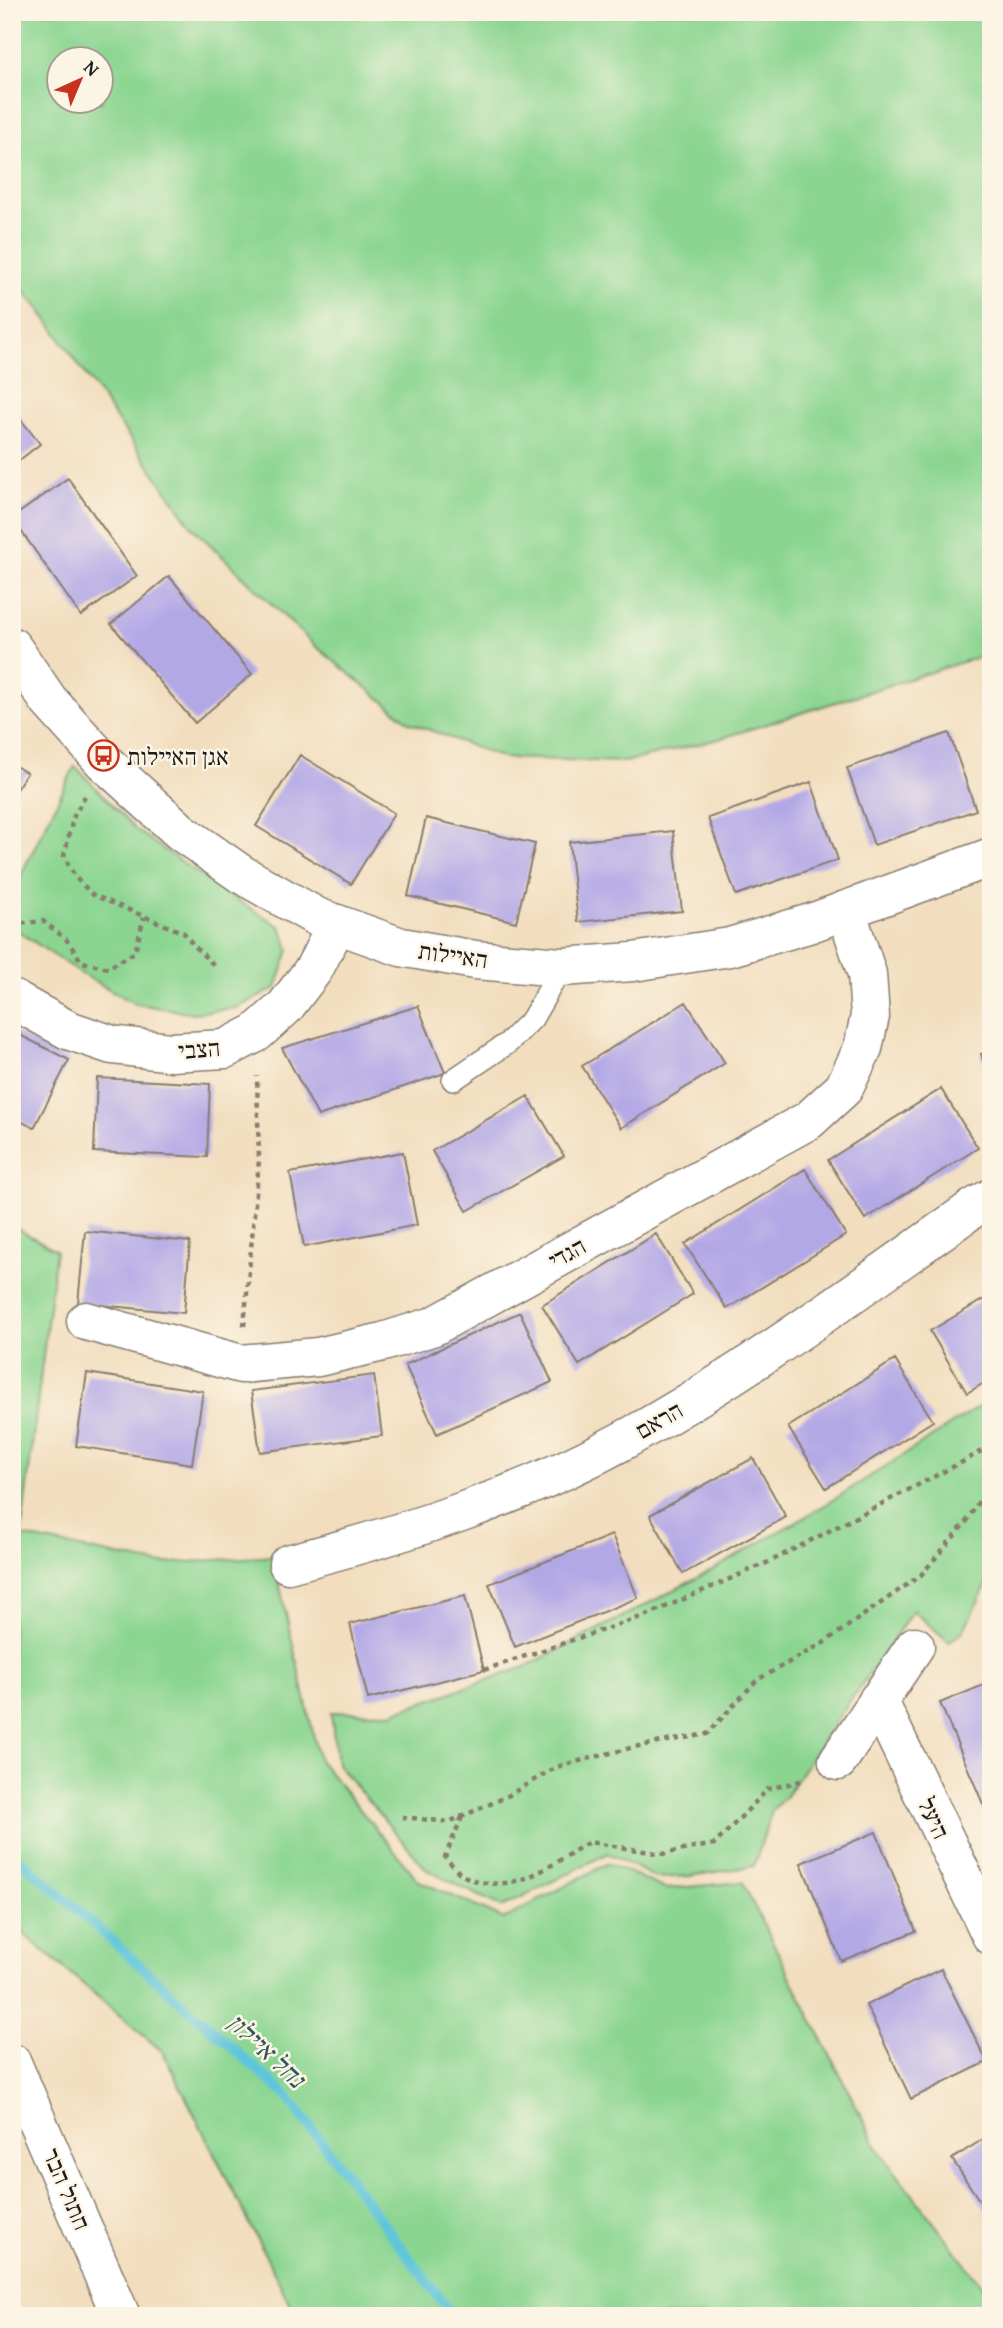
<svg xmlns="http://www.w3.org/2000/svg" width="1003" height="2328" font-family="'Gentium Book Plus','Frank Ruhl Libre',serif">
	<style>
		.green { fill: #8bd591; stroke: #547856; stroke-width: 2; fill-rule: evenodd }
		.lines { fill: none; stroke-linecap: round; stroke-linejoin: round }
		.stream { stroke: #5ec5db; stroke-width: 10 }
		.building { fill: #b3a8e6 }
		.service-casing { stroke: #877d6e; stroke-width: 24 }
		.minor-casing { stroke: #877d6e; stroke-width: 41 }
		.tertiary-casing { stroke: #877d6e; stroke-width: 41 }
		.path { stroke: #877d6e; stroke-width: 4.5; stroke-dasharray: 5 5; stroke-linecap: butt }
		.service { stroke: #fff; stroke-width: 21 }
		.minor { stroke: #fff; stroke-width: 38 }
		.tertiary { stroke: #fff; stroke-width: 38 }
		.labels { text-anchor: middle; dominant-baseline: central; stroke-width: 5; stroke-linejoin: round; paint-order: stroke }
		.poi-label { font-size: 24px; fill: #1c1c1c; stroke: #fcf5e5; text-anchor: start }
		.street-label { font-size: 24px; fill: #1c1c1c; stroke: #fcf5e5 }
		.water-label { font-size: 26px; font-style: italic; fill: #33575f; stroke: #fcf5e5 }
	</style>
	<rect width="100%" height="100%" fill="#fcf5e5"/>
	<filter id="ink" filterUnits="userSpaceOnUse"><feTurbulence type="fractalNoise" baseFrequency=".0143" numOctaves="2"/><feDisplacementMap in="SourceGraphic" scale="14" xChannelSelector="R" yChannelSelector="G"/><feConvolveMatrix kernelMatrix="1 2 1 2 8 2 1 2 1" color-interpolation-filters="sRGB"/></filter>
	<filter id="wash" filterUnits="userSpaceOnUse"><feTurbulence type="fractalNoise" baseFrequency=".00686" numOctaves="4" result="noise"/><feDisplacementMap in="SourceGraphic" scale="28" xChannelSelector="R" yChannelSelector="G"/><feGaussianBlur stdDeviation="1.57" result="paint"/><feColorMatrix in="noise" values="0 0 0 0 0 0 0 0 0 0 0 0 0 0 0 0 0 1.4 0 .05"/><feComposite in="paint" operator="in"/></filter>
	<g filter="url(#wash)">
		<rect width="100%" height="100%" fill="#f2debf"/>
		<path class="green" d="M12 12H991V653L719 739 625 762 503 758 409 722 313 644 192 527 41 311 12 277ZM60 60H102V102H60Z
			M75 766 136 830 229 895 281 927 289 950 276 988 237 1008 193 1013 136 1004 80 973 12 927V893Z
			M12 1226 56 1250 21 1536 158 1564 273 1556 319 1760 419 1881 504 1919 608 1863 665 1889 742 1882 878 2149 991 2298V2316H296L163 2052 12 1924Z
			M991 1399V1576L963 1631 949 1642 913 1611 829 1731 786 1796 772 1810 754 1866 691 1876 656 1878 608 1853 502 1907 427 1870 337 1764 331 1712 391 1713 525 1667 711 1571 830 1502Z"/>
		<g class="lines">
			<path class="stream" d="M12 1852 287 2096 453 2316"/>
		</g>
		<g id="blocks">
			<path class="building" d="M12 408 40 444 12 466Z
				M68 478 137 576 81 616 12 518Z
				M169 576 252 674 195 723 111 624Z
				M949 733 976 810 874 845 847 768Z
				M300 755 394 813 351 884 256 826Z
				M12 764 27 773 12 795Z
				M811 782 838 860 736 895 708 818Z
				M426 818 535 844 516 922 408 896Z
				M673 831 682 911 578 922 569 842Z
				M686 1002 725 1063 621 1128 582 1066Z
				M418 1006 445 1073 318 1116 282 1048Z
				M12 1031 69 1060 34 1128 12 1117Z
				M991 1051V1080L990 1081 981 1054Z
				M97 1078 210 1084 207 1157 94 1152Z
				M941 1089 978 1148 865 1219 828 1160Z
				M528 1096 564 1156 467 1211 432 1151Z
				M403 1152 417 1225 304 1247 290 1173Z
				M805 1169 846 1235 727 1309 685 1244Z
				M85 1231 190 1242 184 1313 78 1303Z
				M656 1234 693 1294 579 1365 542 1305Z
				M991 1295V1379L967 1393 930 1331Z
				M520 1312 552 1382 437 1434 405 1365Z
				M895 1360 933 1421 826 1488 788 1427Z
				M87 1373 203 1391 192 1464 76 1446Z
				M374 1375 382 1436 260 1452 251 1391Z
				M753 1458 786 1517 683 1574 650 1515Z
				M612 1535 638 1598 515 1647 489 1584Z
				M465 1596 484 1670 368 1699 350 1624Z
				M991 1682V1809L986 1811 940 1703Z
				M876 1832 916 1931 841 1961 801 1863Z
				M941 1969 987 2062 911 2099 866 2005Z
				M991 2134V2218L952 2159Z"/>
		</g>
	</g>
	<g filter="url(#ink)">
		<use href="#blocks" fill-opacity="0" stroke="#877d6e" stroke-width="2"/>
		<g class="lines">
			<defs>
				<path id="service" d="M453 1080 508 1043 532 1019 562 967"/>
				<path id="minor" d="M12 999 68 1030 112 1045 171 1052 225 1049 256 1033 285 1007 314 969 337 924
					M86 1321 241 1364 318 1357 383 1342 434 1326 809 1120 844 1088 863 1048 870 1016 867 974 846 910
					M288 1564C404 1534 521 1497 626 1439 748 1372 861 1287 975 1207L991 1198
					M878 1700 991 1935
					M838 1761 915 1646
					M12 2063 121 2316"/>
				<path id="tertiary" d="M12 647 49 701 104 762 181 832 241 874 317 917 401 947 475 960 562 967 633 962 730 947 811 923 991 857"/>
			</defs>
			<use href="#service" class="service-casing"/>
			<use href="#minor" class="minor-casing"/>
			<use href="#tertiary" class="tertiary-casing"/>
			<path class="path" d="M85 796 73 818 64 856 75 877 93 895 184 933 195 947 215 966
				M12 926 18 924 43 921 66 939 82 962 108 968 135 952 144 917
				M244 1326 259 1160 257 1076
				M484 1670 647 1615 771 1561 968 1459 991 1445
				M402 1817 449 1822 506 1797 556 1767 634 1747 707 1734 757 1680 825 1642 921 1575 967 1521 991 1481
				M462 1817 445 1857C451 1863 457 1872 464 1876 512 1899 550 1865 589 1842L662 1854 715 1844 768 1789 805 1780"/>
			<use href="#service" class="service"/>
			<use href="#minor" class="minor"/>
			<use href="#tertiary" class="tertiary"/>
		</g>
	</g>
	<defs>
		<symbol id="bus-ring" viewBox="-11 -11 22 22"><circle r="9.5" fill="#fcf5e5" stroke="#c8321e" stroke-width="1.5"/><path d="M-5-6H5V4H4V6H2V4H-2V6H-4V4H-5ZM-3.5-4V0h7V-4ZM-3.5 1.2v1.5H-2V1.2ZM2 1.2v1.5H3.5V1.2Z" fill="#c8321e"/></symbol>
	</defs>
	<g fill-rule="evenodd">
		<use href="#bus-ring" x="86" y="738" width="35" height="35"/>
	</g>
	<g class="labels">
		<g class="poi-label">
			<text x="127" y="756">אגן האיילות</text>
		</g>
		<g class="street-label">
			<text transform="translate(453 955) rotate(8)">האיילות</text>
			<text transform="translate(199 1049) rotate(-5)">הצבי</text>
			<text transform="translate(567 1253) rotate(-29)">הגדי</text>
			<text transform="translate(659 1420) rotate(-30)">הראם</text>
			<text transform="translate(934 1818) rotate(65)">היעל</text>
			<text transform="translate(67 2189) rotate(67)">חתול הבר</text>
		</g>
		<g class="water-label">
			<text transform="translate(267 2050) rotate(43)">נחל איילון</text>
		</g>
	</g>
	<rect width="1003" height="2328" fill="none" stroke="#fcf5e5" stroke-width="42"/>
	<g transform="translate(80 80) rotate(44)"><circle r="33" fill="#fcf5e5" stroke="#a29e95" stroke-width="2"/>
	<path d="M0-5L12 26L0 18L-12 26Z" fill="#c8321e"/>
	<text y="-10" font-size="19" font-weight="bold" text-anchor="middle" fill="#1c1c1c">N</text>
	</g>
</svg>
